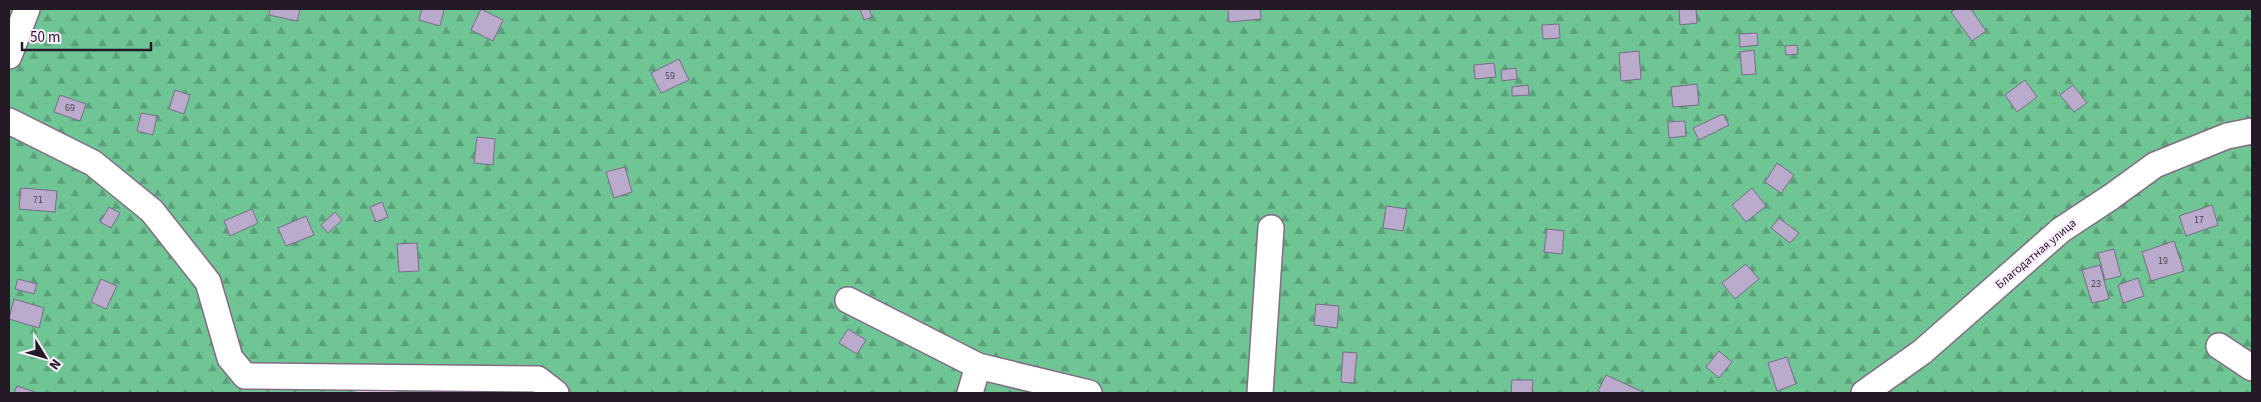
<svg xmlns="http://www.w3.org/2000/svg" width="2261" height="402" font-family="'Source Sans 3',sans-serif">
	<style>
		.forest { fill: url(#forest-firs) }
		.building { fill: #baabcc; stroke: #786b88 }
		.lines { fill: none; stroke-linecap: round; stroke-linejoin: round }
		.minor-casing { stroke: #816b85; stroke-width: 28 }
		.minor { stroke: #fff; stroke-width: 25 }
		.labels { text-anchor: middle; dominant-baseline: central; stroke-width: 4.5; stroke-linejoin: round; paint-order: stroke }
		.number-label { font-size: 10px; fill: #493e4f }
		.street-label { font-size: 12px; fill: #231a25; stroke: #fbecff }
	</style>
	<defs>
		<pattern id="forest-firs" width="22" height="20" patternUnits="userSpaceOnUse" patternTransform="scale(1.25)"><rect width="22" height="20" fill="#6fc694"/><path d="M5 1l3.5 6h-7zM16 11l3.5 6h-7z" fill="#5ba079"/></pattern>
	</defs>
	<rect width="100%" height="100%" fill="#f4dbf9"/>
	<path class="forest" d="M9 9H2252V393H398L383 377 353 393H9Z"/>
	<path class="building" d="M270 9H300L297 21 269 15Z
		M422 9H444L440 26 419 20Z
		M481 9 503 20 493 41 471 30Z
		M860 9H869L872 17 864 20Z
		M1228 9H1260L1261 19 1229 22Z
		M1679 9H1696L1697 23 1680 25Z
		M1956 9H1971L1986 31 1972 41 1951 12Z
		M1559 24 1560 38 1543 39 1542 25Z
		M1757 33 1758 45 1740 47 1739 34Z
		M1797 45 1798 54 1786 55 1785 46Z
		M1754 50 1756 74 1742 75 1740 52Z
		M1639 51 1641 79 1621 81 1619 53Z
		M679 59 689 80 661 93 651 73Z
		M1494 63 1496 77 1475 79 1474 65Z
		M1516 68 1517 79 1502 81 1501 70Z
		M2025 80 2037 97 2017 112 2005 95Z
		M1697 84 1699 105 1673 107 1671 87Z
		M1528 85 1529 95 1512 96V87Z
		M2073 85 2087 103 2074 112 2060 95Z
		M175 90 190 95 184 114 169 109Z
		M60 95 86 104 80 121 54 112Z
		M141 113 157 116 153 135 137 131Z
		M1723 114 1729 125 1699 140 1693 128Z
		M1685 121 1686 136 1669 138 1668 122Z
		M477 137 495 139 493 165 474 163Z
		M1777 163 1794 175 1781 193 1765 182Z
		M625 167 632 192 614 198 606 172Z
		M21 188 57 191 55 212 19 209Z
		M1752 188 1766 206 1746 222 1732 205Z
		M382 202 388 217 376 222 370 207Z
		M2212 205 2218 225 2186 236 2179 216Z
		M1386 206 1407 209 1403 231 1383 228Z
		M109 207 120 213 111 228 100 222Z
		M252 209 258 223 230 236 224 221Z
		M335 212 342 220 328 233 321 225Z
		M306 216 314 235 286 246 278 228Z
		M1779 218 1799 233 1790 243 1771 228Z
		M1547 229 1564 231 1562 254 1544 252Z
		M2174 241 2184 271 2151 281 2142 252Z
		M417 243 419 271 399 272 397 244Z
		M2114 249 2121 276 2105 280 2098 253Z
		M1746 264 1759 279 1735 299 1722 283Z
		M2100 265 2109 299 2092 303 2082 270Z
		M2138 278 2144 296 2123 303 2118 285Z
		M18 279 37 284 34 294 15 289Z
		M101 279 117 286 106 309 91 302Z
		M14 299 44 308 39 328 9 319Z
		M1316 304 1339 306 1337 328 1314 325Z
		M848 329 866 340 857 354 839 343Z
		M1719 351 1732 362 1719 378 1706 367Z
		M1343 352 1357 353 1354 383 1341 382Z
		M1787 357 1796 384 1777 391 1768 363Z
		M1606 375 1643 392 1642 393H1602L1598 391Z
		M1512 380H1533L1532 393H1511Z
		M17 386 38 393H14Z"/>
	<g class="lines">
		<defs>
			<path id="minor" d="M9 56 27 9
				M9 121 93 163 152 211 208 282 230 358 245 376 538 379 556 393
				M848 300 978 366
				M2219 346 2252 368
				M970 393 978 366 1089 393
				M1260 393 1271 228
				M1864 393 1922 352 2061 230 2111 197 2155 165 2227 136 2252 131"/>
		</defs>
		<use href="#minor" class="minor-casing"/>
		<use href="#minor" class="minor"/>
	</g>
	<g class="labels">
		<g class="number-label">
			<text x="670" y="76">59</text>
			<text x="70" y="108">69</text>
			<text x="38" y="200">71</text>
			<text x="2199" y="220">17</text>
			<text x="2163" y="261">19</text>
			<text x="2096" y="284">23</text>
		</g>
		<g class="street-label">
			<text transform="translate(2036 254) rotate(-40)">Благодатная улица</text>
		</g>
	</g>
	<rect width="2261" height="402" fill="none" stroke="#231a25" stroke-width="20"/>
	<g transform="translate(45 357) rotate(127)" stroke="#fbecff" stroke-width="4" paint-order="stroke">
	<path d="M0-4L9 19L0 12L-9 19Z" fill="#231a25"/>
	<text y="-8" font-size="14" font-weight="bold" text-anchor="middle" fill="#231a25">N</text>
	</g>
	<path d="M22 42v8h129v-8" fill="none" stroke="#231a25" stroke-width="2.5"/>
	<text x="30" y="42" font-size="15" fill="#231a25" stroke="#fbecff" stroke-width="4" paint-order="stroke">50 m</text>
</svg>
